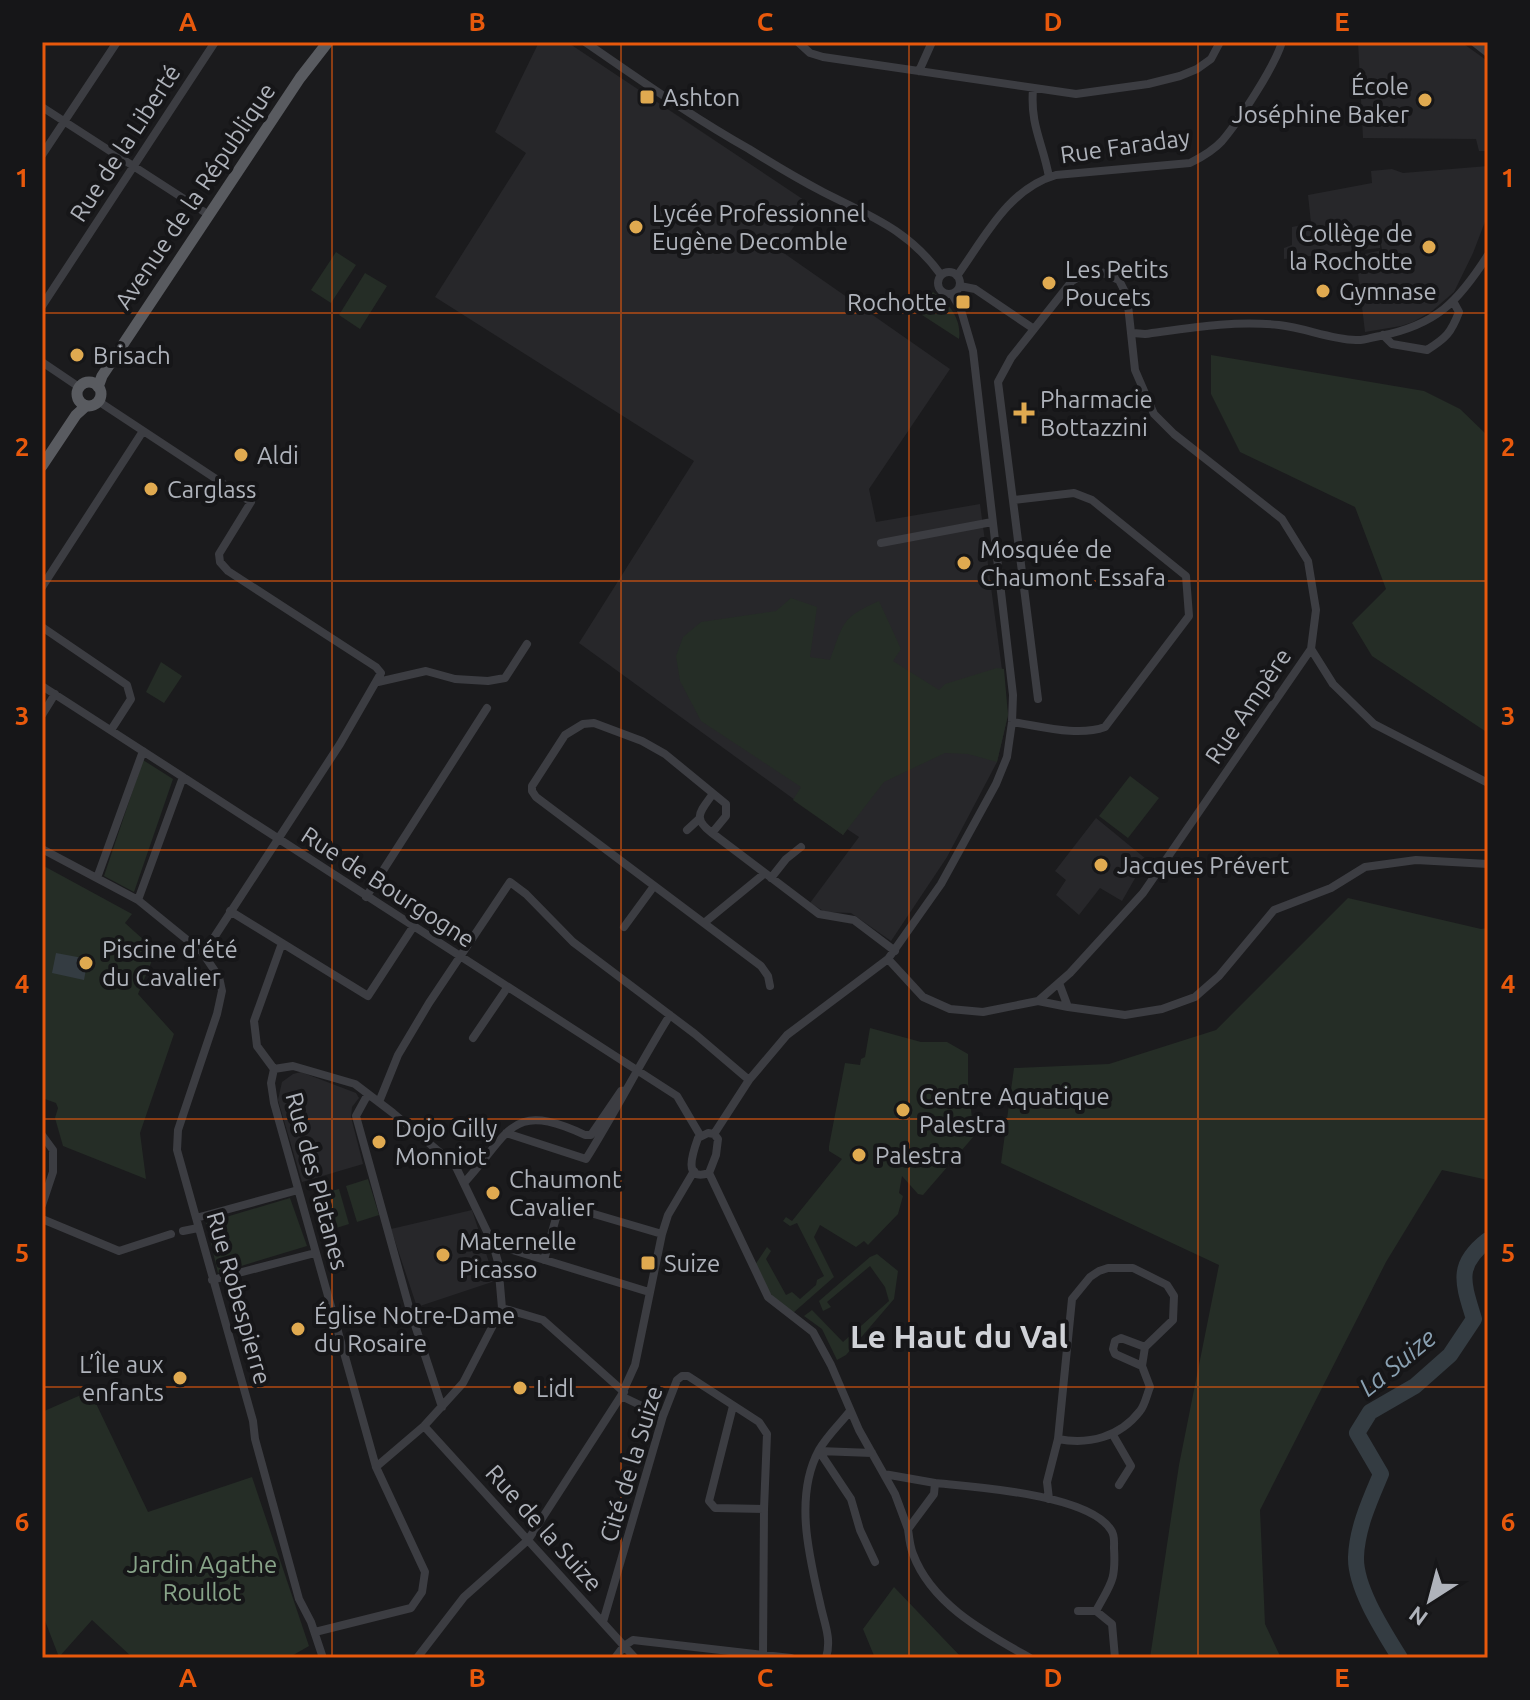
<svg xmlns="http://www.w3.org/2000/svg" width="1530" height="1700" font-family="Ubuntu,sans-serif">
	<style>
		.built { fill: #27272a }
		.green { fill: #252d26 }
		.water { fill: #343c42 }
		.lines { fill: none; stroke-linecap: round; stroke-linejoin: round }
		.river { stroke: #343c42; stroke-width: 16 }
		.minor { stroke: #3c3d42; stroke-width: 8 }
		.major { stroke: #595b60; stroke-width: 11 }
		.grid { fill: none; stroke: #e8590c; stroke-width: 2; stroke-opacity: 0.55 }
		.poi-dot { fill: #e0aa50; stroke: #161618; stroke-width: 3 }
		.labels { text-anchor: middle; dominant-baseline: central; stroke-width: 8; stroke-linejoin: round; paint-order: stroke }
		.poi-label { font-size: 24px; fill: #afb3bb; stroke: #161618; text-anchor: start }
		.street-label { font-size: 24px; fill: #afb3bb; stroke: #161618 }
		.park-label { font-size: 24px; fill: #88a489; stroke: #161618 }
		.water-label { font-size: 26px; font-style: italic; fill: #8aa1b2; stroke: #161618 }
		.district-label { font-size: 32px; font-weight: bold; fill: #d0d2d7; stroke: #161618 }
		.neatline { fill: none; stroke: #e8590c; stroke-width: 3 }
		.grid-label { font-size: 26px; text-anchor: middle; font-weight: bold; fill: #e8590c }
	</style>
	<rect width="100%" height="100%" fill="#1b1b1d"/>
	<path class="built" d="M539 42H567L810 204 778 249 950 369 869 489 876 522 980 504 1008 715 997 762 947 857 891 941 851 913 825 912 810 903 859 837 847 829 843 835 579 643 694 461 435 297 526 153 495 132Z
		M1358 42H1461L1482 57 1488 62V151H1479L1476 139 1363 138Z
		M1488 166V214L1473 253 1454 292 1432 311 1413 322 1401 326 1365 332 1356 256 1382 250 1380 237V248L1284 259V248L1292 245V227L1311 223 1308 195 1372 183 1371 171 1392 169 1403 173Z
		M1096 818 1146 859 1122 901 1100 888 1079 915 1056 895 1066 880 1055 871Z
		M301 1072 356 1093 359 1098 352 1107 351 1117 363 1164 302 1182 278 1100 282 1082 293 1074Z
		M472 1210 495 1281 417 1307 391 1229Z"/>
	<path class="green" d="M336 252 356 265 331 303 311 290Z
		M365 273 387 286 360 329 339 315Z
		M933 292C949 303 962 319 959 339L919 313Z
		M1211 355 1424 391 1460 409 1488 436V733L1372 656 1352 623 1386 589 1355 507 1240 452 1211 394Z
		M791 598 817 607 810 657 830 660C844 622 841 618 879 601L901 649 893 661 939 690 945 684 997 668 1004 669 1008 715 997 762 968 754 945 753 884 782 843 835 793 800 801 787 701 721 680 681 676 656 683 637 701 622 776 611Z
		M161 662 182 676 164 703 146 692Z
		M143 760 173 779 134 892 104 876Z
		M1130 776 1159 798 1128 838 1099 816Z
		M42 865 132 914 125 923 156 951 138 994 174 1034 140 1133 146 1179 63 1146 55 1118 58 1108 56 1103 42 1098Z
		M1348 898 1481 929 1488 928V1180L1442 1170 1386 1262 1260 1510 1265 1624 1281 1658H1150L1179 1465 1219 1265 1001 1163 1014 1068 1109 1064 1216 1030Z
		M870 1028 921 1042H947L968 1054V1083L974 1136 923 1195 918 1194 902 1176 899 1193 903 1196 898 1214 868 1245 864 1241 856 1247 820 1225 814 1237 834 1277 793 1313 768 1292 755 1265 767 1247 771 1251 766 1259 786 1295 792 1292 800 1299 816 1285 817 1280 824 1276 797 1223 790 1226 783 1221 786 1217 792 1221 842 1159 829 1151V1146L845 1063 860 1065 861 1059 865 1057Z
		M368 1179 379 1215 357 1222 346 1186Z
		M339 1189 349 1224 327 1231 316 1195Z
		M290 1198 307 1246 218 1273 206 1223Z
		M877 1254 898 1271 894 1299 846 1355 837 1360 822 1329 804 1316 812 1310 843 1342 889 1301 885 1287 870 1266 827 1302 831 1307 823 1311 819 1301 870 1257Z
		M90 1391 148 1512 252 1477 309 1646 288 1658H133L92 1620 59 1657 42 1613V1553L45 1544 42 1542V1412Z
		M894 1587 962 1658H875L863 1629Z"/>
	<path class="water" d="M56 953 88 959 84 980 52 973Z"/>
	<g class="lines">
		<path class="river" d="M1400 1658C1384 1632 1355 1588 1356 1557 1357 1528 1370 1500 1381 1474L1357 1433 1370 1412 1415 1386 1450 1355 1474 1319C1463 1283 1455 1265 1488 1240"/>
		<path class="minor" d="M585 42C639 79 692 117 749 149 773 164 798 179 823 192 870 216 909 230 941 275
			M798 42 810 53 823 57 1076 94 1148 84 1180 76 1197 69 1211 59 1220 42
			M1474 42 1488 53
			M919 71 932 42
			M1033 89C1030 126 1043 143 1049 177
			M42 107 209 215
			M42 155 117 42
			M938 283a11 11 0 1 1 22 0a11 11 0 1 1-22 0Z
			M957 276C985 237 1008 189 1056 175L1190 163C1202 157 1213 151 1222 141 1239 121 1275 66 1282 42
			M960 286 975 289 1034 329
			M42 306 215 42
			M1133 333 1145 334C1189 328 1234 320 1279 325 1306 328 1329 339 1356 340 1364 341 1372 337 1380 336 1436 325 1458 302 1488 255
			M1383 335 1392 344 1427 350C1446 338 1451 333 1459 312L1453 301
			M42 362 79 387
			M98 401 251 502 219 554 220 562 228 571 376 667 381 673 340 744 215 936 202 952
			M881 543 992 522
			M42 587 143 431
			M42 627 127 685 131 699 111 730
			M1311 649 1333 684 1374 724 1488 783
			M378 682 426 671 455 679 488 681 505 678 527 644
			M42 686 677 1096 700 1135
			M42 715 55 694
			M1012 722C1040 726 1078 737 1105 727L1189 616 1186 576 1092 500 1074 493 1013 500
			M712 795C700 812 692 818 712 833L726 816V804L665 754 642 741 594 723 583 724 565 735 532 786V791L536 797 761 966 768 976 770 986
			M687 830 699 819
			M712 833 819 914 854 920 895 951
			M42 849 138 900 202 952 219 977 222 991 217 1014 178 1130 177 1150 253 1421 255 1439 299 1599 311 1622 323 1658
			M97 878 143 751
			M771 878 786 859 801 847
			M366 897 487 708
			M138 900 183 777
			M230 911 368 996 413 927
			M704 923 765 873
			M624 927 654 886
			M282 943 254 1021 257 1046 274 1069 271 1083 274 1103 376 1467 425 1572 422 1592 411 1608 315 1632
			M888 959 923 997 950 1009 983 1012 1038 1001 1070 973 1143 893 1311 649 1316 610 1308 561 1282 519 1174 434 1154 414 1135 370 1127 296 1119 280 1099 271 1090 270 1072 281 1011 358 998 382 1038 699
			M1059 983 1068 1007 1125 1015 1162 1009 1195 997 1219 976 1274 910 1331 888 1365 867 1416 860 1488 864
			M1038 1001 1068 1007
			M473 1038 507 988
			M274 1069 293 1066 355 1084 393 1113 455 1165 493 1244 498 1262 502 1308
			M368 1094 356 1116 409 1307 442 1407
			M379 1102 398 1055 429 1003 510 882 526 894 573 942 695 1034 749 1080
			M506 1133 586 1159C616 1111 640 1063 670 1015
			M708 1133 714 1134 718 1139 716 1155 709 1173C682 1182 693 1152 698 1138Z
			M714 1134 749 1080 787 1035 888 959 941 884 996 784 1007 757 1012 722 1013 695 973 351 961 310 952 294
			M42 1135 53 1150V1172L42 1205
			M709 1173 768 1297 813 1332 831 1365 859 1430 895 1494 908 1529
			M464 1183C511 1132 510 1100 585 1135H591L621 1091 626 1090
			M196 1218 298 1190
			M42 1219 119 1251 171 1234
			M183 1231 198 1228
			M493 1244 649 1292
			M544 1260 560 1204 662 1234
			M212 1280 315 1253
			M502 1308 543 1320 624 1392
			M1142 1366 1115 1354 1113 1349 1115 1341 1121 1338 1145 1347
			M621 1396 663 1416
			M733 1406 709 1501 715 1508 764 1509
			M424 1426 635 1658
			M1113 1435 1131 1466 1119 1485
			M819 1451 851 1499 860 1530 875 1562
			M819 1451 872 1453
			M376 1467 424 1426 463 1383 502 1308
			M884 1474 935 1483
			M1049 1499 1047 1482 1058 1439 1072 1299 1090 1277 1099 1271 1108 1268H1133L1167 1285 1174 1296 1173 1320 1145 1347 1142 1366 1150 1387C1147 1394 1145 1405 1140 1411 1120 1437 1089 1445 1058 1439
			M1078 1611H1096
			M603 1622 663 1416 677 1380 682 1376H688L759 1422 767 1434 764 1509 763 1656
			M417 1658 464 1597 528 1540 621 1396 635 1365 662 1234 668 1215 694 1171
			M615 1658 624 1646 633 1640 791 1658
			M826 1658C832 1638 824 1623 820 1603 809 1556 794 1496 819 1450 827 1436 840 1424 850 1411
			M1030 1658C986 1633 932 1605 913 1554 910 1547 909 1537 908 1529L934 1494 935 1483C974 1487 1089 1494 1111 1530 1115 1535 1114 1542 1114 1548 1116 1581 1111 1583 1096 1611L1112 1624 1115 1658"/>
		<path class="major" d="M77 394a12 12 0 1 1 24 0a12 12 0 1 1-24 0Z
			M98 387 102 376 300 78 328 42
			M42 466 76 415 86 406"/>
	</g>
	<path class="grid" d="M332 42V1658M621 42V1658M909 42V1658M1198 42V1658M42 313H1488M42 581H1488M42 850H1488M42 1119H1488M42 1387H1488"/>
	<g class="poi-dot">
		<rect x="639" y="89" width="16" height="16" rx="4"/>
		<circle cx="1425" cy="100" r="8"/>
		<circle cx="636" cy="227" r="8"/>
		<circle cx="1429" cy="247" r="8"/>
		<circle cx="1049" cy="283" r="8"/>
		<circle cx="1323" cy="291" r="8"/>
		<rect x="955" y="294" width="16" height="16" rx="4"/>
		<circle cx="77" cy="355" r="8"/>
		<path d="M1020 401h8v8h8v8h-8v8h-8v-8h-8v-8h8z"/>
		<circle cx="241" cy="455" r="8"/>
		<circle cx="151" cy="489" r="8"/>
		<circle cx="964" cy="563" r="8"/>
		<circle cx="1101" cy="865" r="8"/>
		<circle cx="86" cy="963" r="8"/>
		<circle cx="903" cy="1110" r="8"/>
		<circle cx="379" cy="1142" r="8"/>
		<circle cx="859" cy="1155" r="8"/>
		<circle cx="493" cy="1193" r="8"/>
		<circle cx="443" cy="1255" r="8"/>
		<rect x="640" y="1255" width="16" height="16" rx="4"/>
		<circle cx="298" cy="1329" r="8"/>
		<circle cx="180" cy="1378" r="8"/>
		<circle cx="520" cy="1388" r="8"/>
	</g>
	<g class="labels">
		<g class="poi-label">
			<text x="1409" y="86" text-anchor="end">École<tspan x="1409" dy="28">Joséphine Baker</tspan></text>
			<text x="663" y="97">Ashton</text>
			<text x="652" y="213">Lycée Professionnel<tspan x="652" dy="28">Eugène Decomble</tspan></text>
			<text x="1413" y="233" text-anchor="end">Collège de<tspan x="1413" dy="28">la Rochotte</tspan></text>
			<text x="1065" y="269">Les Petits<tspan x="1065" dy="28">Poucets</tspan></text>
			<text x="1339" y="291">Gymnase</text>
			<text x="947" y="302" text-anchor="end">Rochotte</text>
			<text x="93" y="355">Brisach</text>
			<text x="1040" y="399">Pharmacie<tspan x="1040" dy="28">Bottazzini</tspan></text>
			<text x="257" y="455">Aldi</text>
			<text x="167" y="489">Carglass</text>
			<text x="980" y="549">Mosquée de<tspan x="980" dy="28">Chaumont Essafa</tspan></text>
			<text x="1117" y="865">Jacques Prévert</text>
			<text x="102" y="949">Piscine d'été<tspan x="102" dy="28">du Cavalier</tspan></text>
			<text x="919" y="1096">Centre Aquatique<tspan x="919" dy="28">Palestra</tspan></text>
			<text x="395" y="1128">Dojo Gilly<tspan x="395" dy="28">Monniot</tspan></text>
			<text x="875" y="1155">Palestra</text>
			<text x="509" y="1179">Chaumont<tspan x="509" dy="28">Cavalier</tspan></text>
			<text x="459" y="1241">Maternelle<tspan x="459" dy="28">Picasso</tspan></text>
			<text x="664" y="1263">Suize</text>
			<text x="314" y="1315">Église Notre-Dame<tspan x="314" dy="28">du Rosaire</tspan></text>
			<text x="164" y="1364" text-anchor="end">L’Île aux<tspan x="164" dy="28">enfants</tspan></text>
			<text x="536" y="1388">Lidl</text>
		</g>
		<g class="street-label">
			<text transform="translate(125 143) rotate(-57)">Rue de la Liberté</text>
			<text transform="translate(1125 146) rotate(-8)">Rue Faraday</text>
			<text transform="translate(195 196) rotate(-56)">Avenue de la République</text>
			<text transform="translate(1248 706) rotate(-56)">Rue Ampère</text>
			<text transform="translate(388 887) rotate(33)">Rue de Bourgogne</text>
			<text transform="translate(317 1181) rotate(75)">Rue des Platanes</text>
			<text transform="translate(239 1298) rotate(74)">Rue Robespierre</text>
			<text transform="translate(631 1464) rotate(-73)">Cité de la Suize</text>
			<text transform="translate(544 1528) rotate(48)">Rue de la Suize</text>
		</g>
		<g class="park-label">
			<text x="202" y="1564">Jardin Agathe<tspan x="202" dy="28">Roullot</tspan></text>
		</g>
		<g class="water-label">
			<text transform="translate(1397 1362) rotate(-39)">La Suize</text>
		</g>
		<g class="district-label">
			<text x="959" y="1336">Le Haut du Val</text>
		</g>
	</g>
	<rect width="1530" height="1700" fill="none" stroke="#161618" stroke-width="88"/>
	<g transform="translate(1430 1600) rotate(216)" stroke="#161618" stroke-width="6" paint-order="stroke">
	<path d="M0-6L14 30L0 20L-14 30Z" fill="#afb3bb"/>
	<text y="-12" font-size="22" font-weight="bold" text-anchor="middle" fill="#afb3bb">N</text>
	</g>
	<rect x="44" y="44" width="1442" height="1612" class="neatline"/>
	<g class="grid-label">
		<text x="188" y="31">A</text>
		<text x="477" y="31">B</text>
		<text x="765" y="31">C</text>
		<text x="1053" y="31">D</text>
		<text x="1342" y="31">E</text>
		<text x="22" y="187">1</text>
		<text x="1508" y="187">1</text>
		<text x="22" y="456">2</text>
		<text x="1508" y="456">2</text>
		<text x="22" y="725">3</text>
		<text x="1508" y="725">3</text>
		<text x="22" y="993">4</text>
		<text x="1508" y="993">4</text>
		<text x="22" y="1262">5</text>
		<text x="1508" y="1262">5</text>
		<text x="22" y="1531">6</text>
		<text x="1508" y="1531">6</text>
		<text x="188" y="1687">A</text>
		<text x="477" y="1687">B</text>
		<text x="765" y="1687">C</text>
		<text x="1053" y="1687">D</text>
		<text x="1342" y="1687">E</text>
	</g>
</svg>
